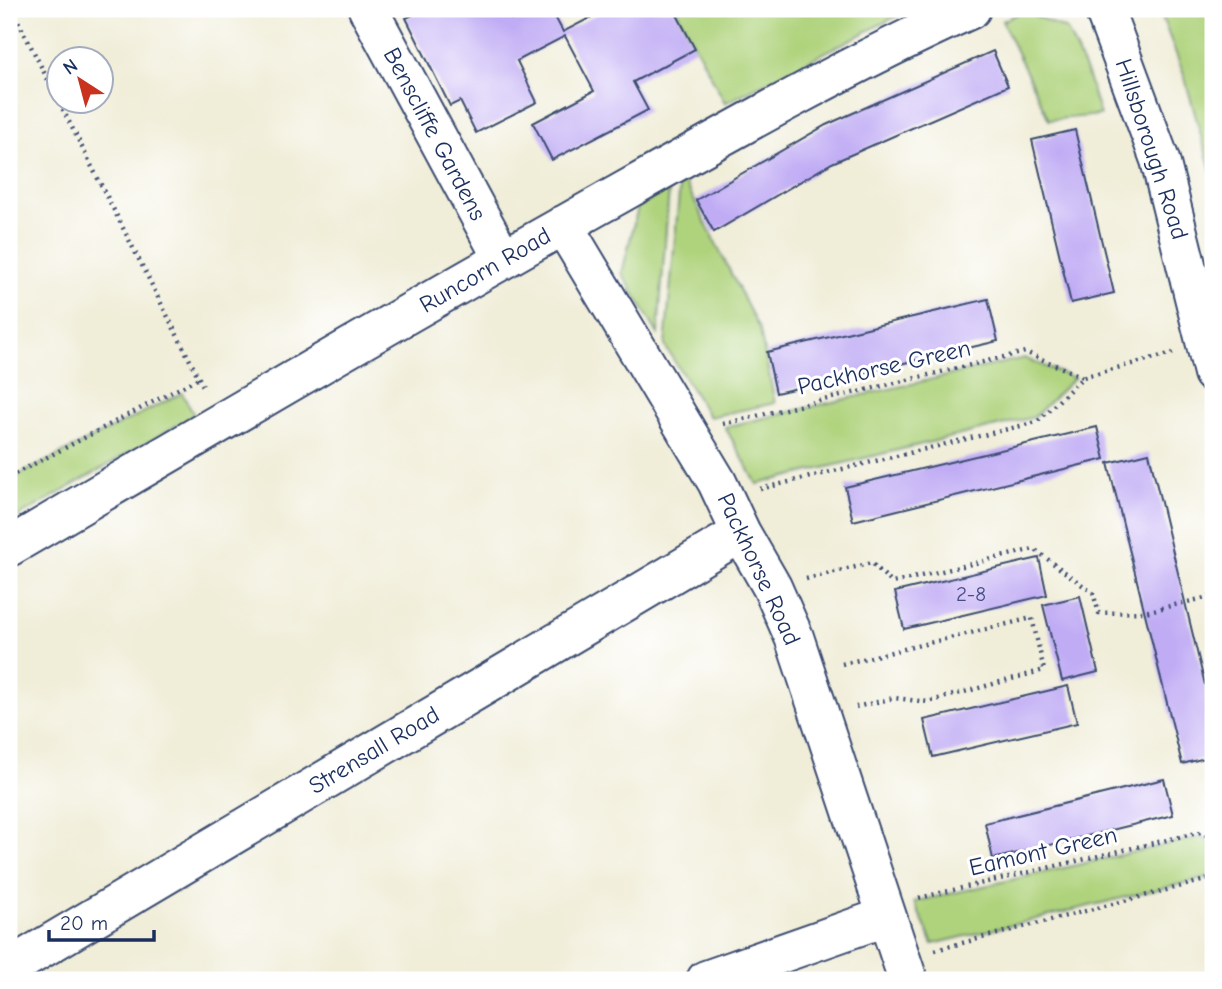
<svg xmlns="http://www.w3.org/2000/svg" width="1222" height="989" font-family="'Comic Neue',sans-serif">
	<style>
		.green { fill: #afd37c; stroke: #65816d; stroke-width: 2 }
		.building { fill: #c0acf4 }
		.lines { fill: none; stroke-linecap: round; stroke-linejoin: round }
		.minor-casing { stroke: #3b4c70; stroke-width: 42 }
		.tertiary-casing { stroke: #3b4c70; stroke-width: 42 }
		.path { stroke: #3b4c70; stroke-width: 4.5; stroke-dasharray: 2 5; stroke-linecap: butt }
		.minor { stroke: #fff; stroke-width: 38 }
		.tertiary { stroke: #fff; stroke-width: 38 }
		.labels { text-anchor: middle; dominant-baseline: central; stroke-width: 6; stroke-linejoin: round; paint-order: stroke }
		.number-label { font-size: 21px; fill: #444e84 }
		.street-label { font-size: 24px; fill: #1b2f5e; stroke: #fff }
	</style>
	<rect width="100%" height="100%" fill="#fff"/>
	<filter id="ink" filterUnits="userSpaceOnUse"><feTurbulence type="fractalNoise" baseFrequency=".0143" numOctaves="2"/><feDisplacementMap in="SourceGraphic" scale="14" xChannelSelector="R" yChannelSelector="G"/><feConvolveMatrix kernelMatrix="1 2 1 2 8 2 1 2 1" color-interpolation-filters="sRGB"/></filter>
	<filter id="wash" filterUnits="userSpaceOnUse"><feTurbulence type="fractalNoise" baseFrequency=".00686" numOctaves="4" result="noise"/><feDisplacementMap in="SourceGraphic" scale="28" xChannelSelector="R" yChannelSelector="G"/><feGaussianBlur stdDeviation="1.57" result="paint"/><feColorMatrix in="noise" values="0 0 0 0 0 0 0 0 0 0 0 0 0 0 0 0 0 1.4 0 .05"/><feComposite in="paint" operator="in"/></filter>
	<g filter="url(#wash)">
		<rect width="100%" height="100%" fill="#f0edd8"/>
		<path class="green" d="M676 9H911L725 103Z
			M1159 9H1213V178L1184 75Z
			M1024 11 1067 30 1087 74 1100 115 1049 120 1002 21Z
			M685 182 760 331 775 403 709 417 665 346 680 184Z
			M669 190 658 334 622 273 638 207Z
			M1024 358 1074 378 1034 417 757 484 725 427Z
			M182 393 194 415 9 522V480Z
			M1200 837 1213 843V868L1209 877 933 944 914 902Z"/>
		<g id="blocks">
			<path class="building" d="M426 9H506L511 19 531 9H551L563 32 607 9H674L695 49 633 82 648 110 552 160 533 123 594 91 565 36 517 61 537 102 476 133 460 101 450 106 406 18Z
				M993 51 1008 86 832 163 714 232 696 200 826 125Z
				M1075 130 1114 293 1071 303 1032 140Z
				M988 299 998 341 776 393 767 352Z
				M1097 427 1105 459 853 521 845 487Z
				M1149 453 1213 718V756L1182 764 1108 463Z
				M1039 558 1047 595 904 629 895 592Z
				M1080 596 1098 672 1062 681 1043 605Z
				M1068 686 1077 723 933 757 924 720Z
				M1164 779 1173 815 993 859 985 823Z"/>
		</g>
	</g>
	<g filter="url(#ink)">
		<use href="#blocks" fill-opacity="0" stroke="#3b4c70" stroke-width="2"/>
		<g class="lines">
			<defs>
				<path id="minor" d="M368 9 503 259
					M563 225 717 482 741 533 772 587 794 637 908 980
					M9 547C206 431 403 315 603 203 724 135 845 66 971 9
					M9 968 741 533
					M706 980 885 917"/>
				<path id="tertiary" d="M1104 9 1160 160 1213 373"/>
			</defs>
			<use href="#minor" class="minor-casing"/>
			<use href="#tertiary" class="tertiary-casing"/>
			<path class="path" d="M12 9 205 390
				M723 424 1025 352 1083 377
				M9 477 199 378
				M760 489 1037 422 1083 377 1173 353
				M806 579 872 563 892 583 1034 549 1093 593 1099 613 1145 612 1213 596
				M842 664 1032 618 1044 670 928 702 894 698 856 707
				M919 898 1201 832 1213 839
				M935 950 1213 878"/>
			<use href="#minor" class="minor"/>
			<use href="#tertiary" class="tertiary"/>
		</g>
	</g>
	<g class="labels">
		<g class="number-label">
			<text x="971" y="594">2-8</text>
		</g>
		<g class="street-label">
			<text transform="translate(435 134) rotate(62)">Benscliffe Gardens</text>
			<text transform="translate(1152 149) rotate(72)">Hillsborough Road</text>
			<text transform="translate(485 270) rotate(-30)">Runcorn Road</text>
			<text transform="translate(884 367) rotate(-13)">Packhorse Green</text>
			<text transform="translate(759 569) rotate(65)">Packhorse Road</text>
			<text transform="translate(374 750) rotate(-31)">Strensall Road</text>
			<text transform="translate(1043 851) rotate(-13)">Eamont Green</text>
		</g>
	</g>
	<rect width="1222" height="989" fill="none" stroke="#fff" stroke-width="35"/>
	<g transform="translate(80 80) rotate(324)"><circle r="33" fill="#ffffff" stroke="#a4acbf" stroke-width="2"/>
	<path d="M0-5L12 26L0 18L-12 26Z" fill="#c8321e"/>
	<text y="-10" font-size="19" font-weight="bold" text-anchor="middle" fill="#1b2f5e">N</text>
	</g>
	<path d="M49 930v10h105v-10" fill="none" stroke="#1b2f5e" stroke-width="3.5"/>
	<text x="60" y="930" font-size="21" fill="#1b2f5e" stroke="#ffffff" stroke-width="5" paint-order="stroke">20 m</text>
</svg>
